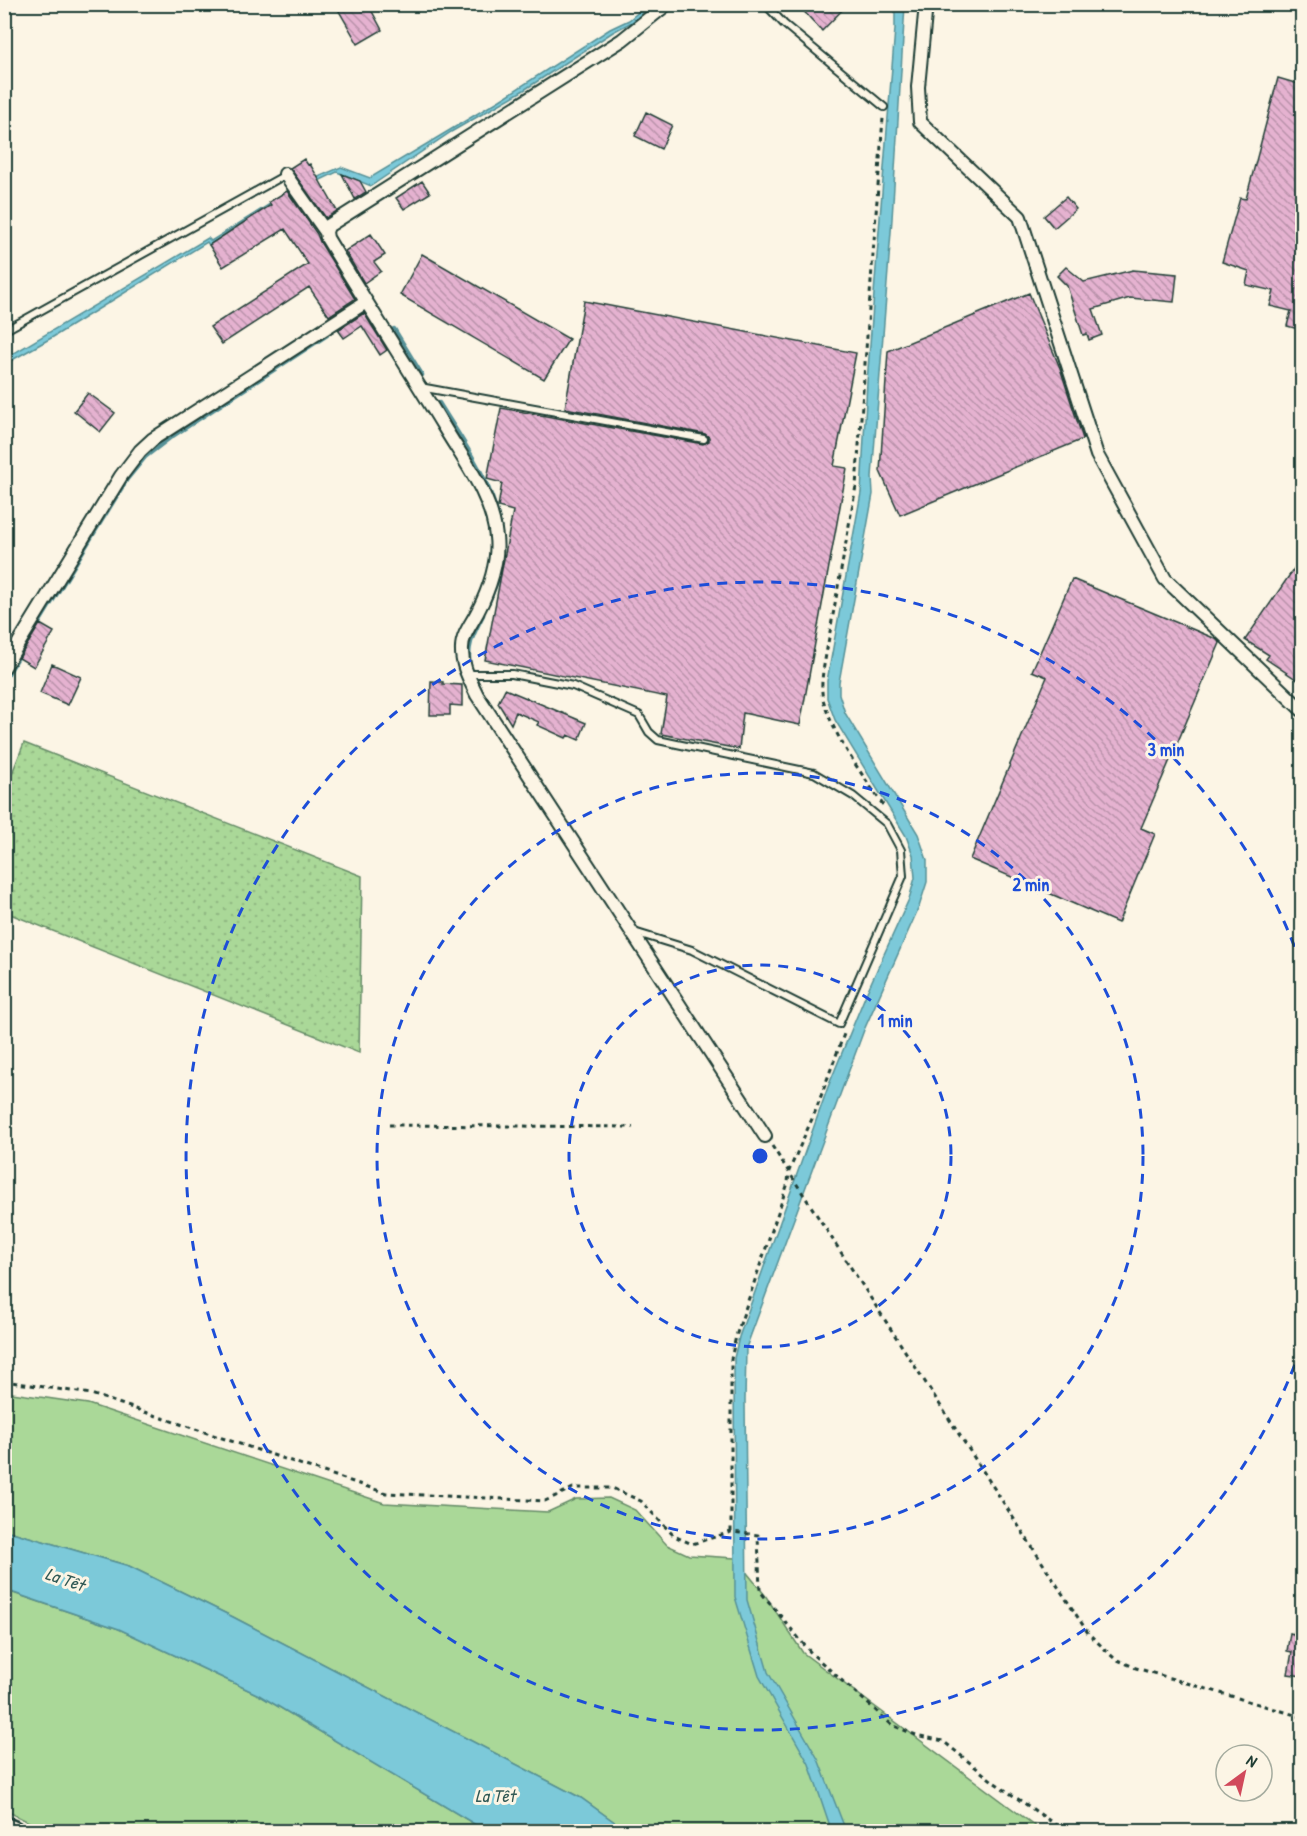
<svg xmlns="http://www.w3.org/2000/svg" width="1307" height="1836" font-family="'Patrick Hand',sans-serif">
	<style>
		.green { fill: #aad898; stroke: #648a66; stroke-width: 1.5 }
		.garden { fill: url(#garden-dots); stroke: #648a66; stroke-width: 1.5 }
		.water { fill: #7bc9d9; stroke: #569197; stroke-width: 1.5 }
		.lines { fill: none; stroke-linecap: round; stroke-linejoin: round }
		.stream { stroke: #569197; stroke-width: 4.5 }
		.building { fill: url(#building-back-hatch); stroke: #1f3d34; stroke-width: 1.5 }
		.service-casing { stroke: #1f3d34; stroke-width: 10 }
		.minor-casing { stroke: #1f3d34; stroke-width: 16 }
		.trunk-casing { stroke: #1f3d34; stroke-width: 26 }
		.path { stroke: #1f3d34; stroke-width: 3; stroke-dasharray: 4.5 4.5; stroke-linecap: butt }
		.service { stroke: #fcf5e5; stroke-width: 6 }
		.minor { stroke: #fcf5e5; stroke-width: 12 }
		.trunk { stroke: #fcf5e5; stroke-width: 21 }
		.ring { fill: none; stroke: #1d4ed8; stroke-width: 3; stroke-dasharray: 10 8 }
		.labels { text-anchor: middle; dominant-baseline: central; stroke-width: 6; stroke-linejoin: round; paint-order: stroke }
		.water-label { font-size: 18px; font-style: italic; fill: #315955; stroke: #fcf5e5 }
		.centre { fill: #1d4ed8; stroke: #fcf5e5; stroke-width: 3 }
		.ring-label { font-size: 18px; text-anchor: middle; font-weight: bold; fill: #1d4ed8; stroke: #fcf5e5; stroke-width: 6; stroke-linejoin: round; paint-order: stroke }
	</style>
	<defs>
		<pattern id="garden-dots" width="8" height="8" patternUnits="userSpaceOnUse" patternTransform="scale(1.5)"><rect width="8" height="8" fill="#aad898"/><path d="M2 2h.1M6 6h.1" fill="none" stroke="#92ba84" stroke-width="1.8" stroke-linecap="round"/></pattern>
		<pattern id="building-back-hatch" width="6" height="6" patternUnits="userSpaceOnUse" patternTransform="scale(1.5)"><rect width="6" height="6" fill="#e5b2d0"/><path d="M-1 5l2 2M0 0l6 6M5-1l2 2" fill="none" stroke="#b992aa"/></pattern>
	</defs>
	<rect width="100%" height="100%" fill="#fcf5e5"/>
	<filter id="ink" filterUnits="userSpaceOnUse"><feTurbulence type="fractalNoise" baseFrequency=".0167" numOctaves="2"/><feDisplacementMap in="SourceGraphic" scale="12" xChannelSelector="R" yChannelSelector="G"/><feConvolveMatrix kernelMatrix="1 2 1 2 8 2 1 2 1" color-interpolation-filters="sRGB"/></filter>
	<g filter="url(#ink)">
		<path class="green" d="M5 1392 88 1404 384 1503 548 1512 576 1499 609 1498 635 1510 667 1545 689 1555 735 1558 765 1595 803 1653 1042 1831H627L581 1798 233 1617 129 1566 5 1530Z
			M4 1590 119 1629 259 1695 486 1831H46L5 1810Z"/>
		<path class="garden" d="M24 743 362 876 359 1053 5 912V791Z"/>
		<path class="water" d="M647 5H651L632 22 613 32 524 90 451 132 371 186 337 172 310 185 308 183 302 187 300 185 341 167 370 178 500 100 610 29 629 20Z
			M895 5H905L892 219 872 477 873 494 839 682V694L845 713 918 834 927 860V882L919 907 864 1030 746 1348 745 1400 747 1600 768 1672 818 1759 846 1831 832 1832 809 1764 759 1676 735 1597 734 1358 739 1337 828 1087 866 994 909 899 915 878 913 855 906 836 835 720 827 698V681L861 493 867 382 895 29Z
			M270 204 209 245 207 242 53 337 5 364 4 359 208 238 211 241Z
			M5 1530 129 1566 233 1617 581 1798 627 1831H486L259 1695 119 1629 5 1590Z"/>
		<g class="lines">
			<path class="stream" d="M394 329 422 375
				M439 403C464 444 496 486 501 535
				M489 602 499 576 501 564
				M470 666C466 646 474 633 483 615
				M4 680 127 479 145 457 171 437 327 335"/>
		</g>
		<path class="building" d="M335 4H368L382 30 358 44Z
			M797 4H848L822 31Z
			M1278 78 1302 85V330L1287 326 1291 311 1270 306 1274 291 1246 285 1249 271 1222 262 1240 198 1246 199Z
			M646 112 672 125 661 149 635 136Z
			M304 159 308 165 310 164 337 211 326 218 290 168Z
			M342 174 360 181 366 192 355 199Z
			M422 181 430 193 404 209 396 198Z
			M287 191 317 234 320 242 355 299 329 316 309 287 222 344 210 327 308 264 285 229 223 267 209 245 271 205 269 202Z
			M1066 197 1076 209 1054 228 1044 216Z
			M371 234 385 255 374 262 381 271 364 283 345 251Z
			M422 254 569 339 544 379 400 295Z
			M1066 267 1084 282 1133 270 1177 274 1174 302 1130 298 1093 309 1102 335 1089 340 1087 334 1083 335 1067 286 1057 276Z
			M1029 293 1060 368 1083 439 900 515 880 471 888 351Z
			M584 301 856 353 834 466 847 468 800 725 743 713 739 749 661 734 667 697 485 660 513 511 498 507 502 483 487 479 501 408 703 444 709 441V437L705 434 565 408Z
			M364 313 387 350 380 355 362 326 344 338 338 330Z
			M88 393 115 413 100 432 74 411Z
			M1302 557V683L1266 659 1269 655 1245 640Z
			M1072 579 1216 639 1220 643 1141 828 1155 834 1118 923 970 859 1047 677 1032 671Z
			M40 624 54 632 34 667 19 658Z
			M52 664 81 677 68 705 40 693Z
			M431 681 443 682V684L462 685V706L450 705V715H430Z
			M505 689 586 723 579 740 568 735 566 738 537 725 539 722 516 712 511 724 498 703Z
			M1295 1628 1302 1629V1676L1288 1674 1292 1652 1287 1651 1290 1633 1294 1634Z"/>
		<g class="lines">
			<defs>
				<path id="service" d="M765 4 784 24 884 107
					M4 331 285 175
					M420 387 704 439
					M468 674H512L573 686 639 715 649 732 658 740 814 773 853 796 887 824 901 850 903 876 839 1024 692 950 634 932"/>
				<path id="minor" d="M667 4 622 40 328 226 326 232 327 238C365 301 406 364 444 427 464 461 492 496 496 537 499 561 489 590 478 611 472 623 462 635 462 648 461 665 470 680 477 695L765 1136
					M926 4 918 87 920 122 1020 217 1097 455 1165 579 1302 710
					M285 174 326 232
					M4 667 121 476 140 451 153 439 366 302"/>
				<path id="trunk" d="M4 1828 13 1832"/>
			</defs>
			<use href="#service" class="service-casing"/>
			<use href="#minor" class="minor-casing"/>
			<use href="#trunk" class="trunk-casing"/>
			<path class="path" d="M883 805C861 772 834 738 823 699 821 690 822 680 823 671L856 486 883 118
				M389 1125 633 1127
				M772 1146 1088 1633 1115 1659 1136 1668 1302 1717
				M4 1381 91 1394 386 1493 545 1501 573 1488H612L641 1501 674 1536 692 1544 731 1532 758 1535 760 1591 811 1653 892 1725 916 1735 943 1741 995 1783 1066 1832
				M731 1532V1359L736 1336 788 1183 789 1171 815 1112 844 1034"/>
			<use href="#service" class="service"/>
			<use href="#minor" class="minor"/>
			<use href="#trunk" class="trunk"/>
		</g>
	</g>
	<g class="ring">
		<circle cx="760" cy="1156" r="191"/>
		<circle cx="760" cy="1156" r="383"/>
		<path d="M1301 1348A574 574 0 1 1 1301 964"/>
	</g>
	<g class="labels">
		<g class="water-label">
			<text transform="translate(65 1579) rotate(19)">La Têt</text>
			<text x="495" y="1795">La Têt</text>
		</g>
	</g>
	<circle cx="760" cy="1156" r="9" class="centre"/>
	<g class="ring-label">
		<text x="1166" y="756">3 min</text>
		<text x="1031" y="891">2 min</text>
		<text x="895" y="1027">1 min</text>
	</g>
	<rect width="1307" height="1836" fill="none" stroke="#fcf5e5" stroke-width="24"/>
	<rect x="12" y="12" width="1283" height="1812" fill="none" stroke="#1f3d34" stroke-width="2" filter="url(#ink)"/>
	<g transform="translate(1244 1773) rotate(33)"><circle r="28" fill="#fcf5e5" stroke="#a4ab9e" stroke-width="1.5"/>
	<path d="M0-4.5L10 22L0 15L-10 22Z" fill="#d1495b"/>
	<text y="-9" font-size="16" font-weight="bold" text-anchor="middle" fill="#1f3d34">N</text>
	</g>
</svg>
